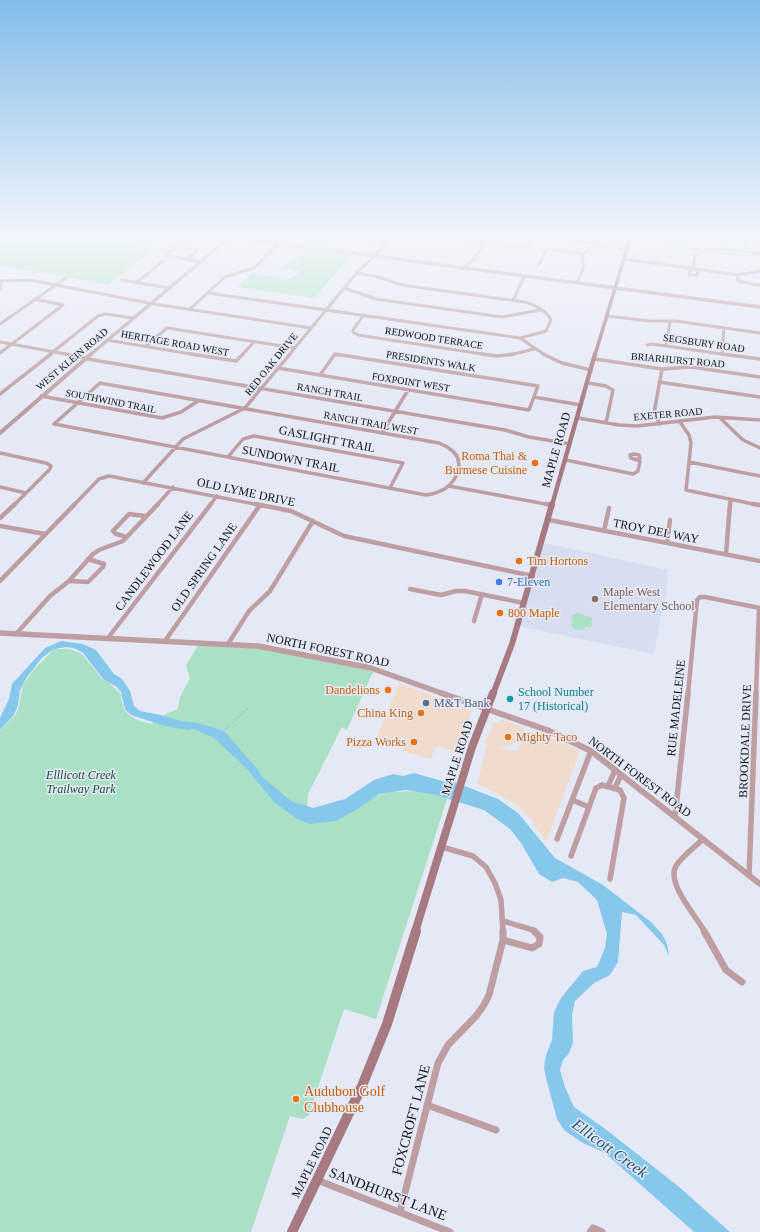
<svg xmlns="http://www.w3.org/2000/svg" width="760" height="1232" font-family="Georgia,serif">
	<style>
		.commercial { fill: #f0dbcd }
		.built { fill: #d8def1 }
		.green { fill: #aae0c3 }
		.water { fill: #86c8ec }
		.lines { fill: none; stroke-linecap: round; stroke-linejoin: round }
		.stream { stroke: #86c8ec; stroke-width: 1 }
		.minor-far4 { stroke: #be9ea3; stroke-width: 3 }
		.minor-far3 { stroke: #be9ea3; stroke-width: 3.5 }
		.minor-far2 { stroke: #be9ea3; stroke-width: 4.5 }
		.minor-far1 { stroke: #be9ea3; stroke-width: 5.5 }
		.minor { stroke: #be9ea3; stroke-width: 7 }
		.tertiary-far3 { stroke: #be9ea3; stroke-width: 3.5 }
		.tertiary-far2 { stroke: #be9ea3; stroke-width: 4 }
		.tertiary-far1 { stroke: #be9ea3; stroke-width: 5.5 }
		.tertiary { stroke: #be9ea3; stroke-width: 6 }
		.secondary-far4 { stroke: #a77a82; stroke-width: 3.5 }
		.secondary-far3 { stroke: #a77a82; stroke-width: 4.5 }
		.secondary-far2 { stroke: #a77a82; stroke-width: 6 }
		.secondary-far1 { stroke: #a77a82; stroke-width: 8 }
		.secondary { stroke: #a77a82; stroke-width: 10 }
		.food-dot { fill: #e8710a; stroke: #e5e9f5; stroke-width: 1.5 }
		.shop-dot { fill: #3f7fe0; stroke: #e5e9f5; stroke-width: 1.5 }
		.education-dot { fill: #8d6e63; stroke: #e5e9f5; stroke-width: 1.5 }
		.culture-dot { fill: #0f9aa8; stroke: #e5e9f5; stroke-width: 1.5 }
		.service-dot { fill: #5c6f8a; stroke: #e5e9f5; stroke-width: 1.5 }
		.labels { text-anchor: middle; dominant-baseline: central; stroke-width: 3; stroke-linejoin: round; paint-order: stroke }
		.far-street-label { font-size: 10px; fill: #111216; stroke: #e5e9f5 }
		.street-label { font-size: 12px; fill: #111216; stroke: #e5e9f5 }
		.food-label { font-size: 12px; fill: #c56008; stroke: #e5e9f5; text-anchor: end }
		.shop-label { font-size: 12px; fill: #366cbe; stroke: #e5e9f5; text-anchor: start }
		.education-label { font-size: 12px; fill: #785e54; stroke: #e5e9f5; text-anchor: start }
		.culture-label { font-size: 12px; fill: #0d838f; stroke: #e5e9f5; text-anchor: start }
		.service-label { font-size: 12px; fill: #4e5e75; stroke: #e5e9f5; text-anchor: start }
		.park-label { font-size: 12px; font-style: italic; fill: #174c36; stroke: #e5e9f5 }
		.near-food-label { font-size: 14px; fill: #c56008; stroke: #e5e9f5; text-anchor: start }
		.near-street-label { font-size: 14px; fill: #111216; stroke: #e5e9f5 }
		.near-water-label { font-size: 16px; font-style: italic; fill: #23566f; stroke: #e5e9f5 }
	</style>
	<rect width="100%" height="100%" fill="#e5e9f5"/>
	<path class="commercial" d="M399 683 472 711 466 725 458 752 436 746 432 759 404 752 399 742H395L394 744 376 739Z
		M501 719 524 728 519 741 500 749 518 751 525 732 529 733 530 731 538 736 537 738 541 737 548 738 573 747 580 751 546 842 531 819 518 806 497 793 477 784 487 746 498 748 488 746 485 742 487 736 489 735 492 723H500Z"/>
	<path class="built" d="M545 543 668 570 667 587 654 654 517 626 533 576Z"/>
	<path class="green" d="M0 235H112L111 237 155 247 108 285 0 265Z
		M646 237 686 239 694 241 685 243 687 248 677 247 675 244 645 241Z
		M307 250 352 255 314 298 237 287 252 273 290 279 293 276H296L301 270 292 271 293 269 282 268 290 260 299 258Z
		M577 613 592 618 591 628 585 627V630L574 629 571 626 573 622 571 616Z
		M198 645C216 646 235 646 253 648 291 652 337 662 374 672L371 676 347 730 342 727 308 794 306 821C325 815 345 809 365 803 371 801 374 796 381 794 398 790 432 790 447 799L376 1019 344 1009 309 1115 303 1119 290 1116 251 1232H0V731L16 714 19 706 23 685 32 672 52 651 58 649H70L82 654 102 679 108 682 121 694C122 716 133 719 151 724L166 714 178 709 180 697 190 678 186 666Z"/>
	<path class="water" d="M61 641 83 644 96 650 114 674 122 679 130 691 134 706 140 711 161 715 180 721 198 723 221 730 226 733 259 771 261 776 291 801 313 808 345 799 374 780 393 774 403 776 414 773 446 782 449 780 498 799 518 813 555 858 603 885 651 922 662 934 667 944 669 956 664 945 636 915 622 912 618 962 610 975 594 983 575 1001 572 1014 573 1043 569 1053 563 1060 560 1070 565 1087 574 1107 604 1128 678 1186 730 1232H694L605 1153 581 1142 564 1130 557 1119 546 1078 544 1067 546 1055 552 1040 554 1012 561 998 583 971 597 967 605 948 607 934 597 900 578 882 563 878 552 882 539 874 521 843 510 829 484 810 436 795 406 790 379 794 361 807 336 821 310 824 297 819 274 802 247 769 214 738 194 729 188 730 165 726 131 715 125 709 121 692 117 687 103 679 83 653 76 649 68 647 59 648 51 651 42 658 27 677 20 690 18 705 14 715 0 730V718L9 699 12 684 45 648Z"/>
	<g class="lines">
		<path class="stream" d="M0 246 19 235
			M687 248 699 250
			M706 252 760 256
			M632 258 643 252 655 250
			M232 723 248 708
			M222 732 228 727"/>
		<path class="minor-far4" d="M116 235 143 242 155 235
			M135 235 150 239
			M337 235 374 240 384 243
			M432 235 517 246 528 245 532 237 535 235
			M517 235 532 237
			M537 235 627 249
			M710 235 760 241
			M176 247 195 249 197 251 187 259 166 255Z
			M746 252 747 235
			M187 259 198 261 186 260Z
			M624 259 738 275 760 271
			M539 265 547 249 584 254
			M463 269 475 258 489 235
			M690 269 689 275H697L698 270
			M693 270 695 255C714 244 739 251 760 254
			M357 273 375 276 402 285 525 302C535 305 546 310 551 320L546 331 520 338
			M738 275 737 279 742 282 760 285
			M122 280 169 288
			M0 281 30 280 154 304 311 328
			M0 281V289
			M136 283 163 261
			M577 283 584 267 582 260 584 254 592 247 596 246
			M344 288 376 299 502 317 541 310
			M208 293 520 338 545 355
			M513 300 524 277
			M190 309 225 277 254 268 278 244
			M363 316 353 330V332L358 335 489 355
			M607 316 650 321H676L760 333
			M0 324 66 278
			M107 340 197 355
			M0 342 71 355
			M647 345 652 344 729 355
			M146 346 167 328 295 348
			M666 346 670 321
			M0 353 63 305 34 299
			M722 354 724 328
			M49 355 98 316 106 314 133 318
			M242 355 254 342
			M289 355 359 270C373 260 381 246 394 235
			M334 355H340
			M510 355 534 349"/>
		<path class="minor-far3" d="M66 354 88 359 505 430 529 437 570 444
			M191 354 236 361 243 354
			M482 354 497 356 514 354
			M543 354 562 363 591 370
			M722 354 760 359
			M595 359 662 369 691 367 760 377
			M278 368 529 410 538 386 335 354 320 375
			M659 382 760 397
			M100 383 439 443C443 445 447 446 450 449 465 459 459 478 446 488 440 492 433 494 426 495L54 424Z
			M588 383 606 386 613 390 606 423
			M0 394 51 354
			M41 396 162 418 181 412 198 401
			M534 397 581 405
			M244 409 290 354
			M719 417 743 440 760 448
			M578 418 619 425 637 426 715 417 760 420
			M680 422 689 435 691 443 686 490 758 505
			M660 424 654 413 662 369
			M382 433 408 390
			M0 453 46 463 51 466 50 469 14 505
			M634 454 639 455 640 458 637 460 631 458 630 455Z
			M228 457 243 439 254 436 403 463 390 488
			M566 460 633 474 638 471 640 461 638 459
			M689 462 760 476
			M143 483 183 439 243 409
			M449 486 551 505
			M0 487 26 493
			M74 505 99 479 109 476 260 505
			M157 505 173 487
			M210 505 217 496
			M730 505V499"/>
		<path class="minor-far2" d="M255 504 291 511 344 536 533 576
			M546 504 553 505
			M753 504 760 505
			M0 518 15 504
			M549 520 760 561
			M0 526 45 534
			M604 531 609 508
			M127 537 116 534 113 531 129 514 145 516
			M667 543 670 520
			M726 554 730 504
			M0 581 75 504
			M69 581 88 582 103 567 104 564 88 559
			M410 589 441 595 456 591H465L524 603
			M474 621 482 594
			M16 634 50 596 69 581 93 554 99 550 123 541 158 504
			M108 638 211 504
			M165 641 260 505
			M228 644 249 611 270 591 313 521
			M688 694 697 600 700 597H705L760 608
			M756 694 759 608"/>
		<path class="minor-far1" d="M608 786 615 770
			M615 788 621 775
			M572 800 589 807
			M675 817 688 693
			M557 839 591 751
			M703 839C696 846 681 857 676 866 666 883 696 916 705 932
			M442 847 473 856 486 867 495 883 501 900 503 932
			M571 856 596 788 602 785 620 790 624 798 610 879
			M749 876 756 693
			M503 921 533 930 535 932"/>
		<path class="minor" d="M704 931 726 970 742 982
			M503 940 532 948 539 944 540 937 534 931
			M427 1105 496 1130
			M317 1180 450 1232
			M400 1212 438 1063 448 1045 476 1016 484 1005 489 995 503 940V931
			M590 1232 593 1228 602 1232"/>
		<path class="tertiary-far3" d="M215 235 760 307
			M90 355 231 236"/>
		<path class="tertiary-far2" d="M0 433 91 354"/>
		<path class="tertiary-far1" d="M0 633 258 646 371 668 444 694"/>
		<path class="tertiary" d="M441 693 547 730 591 751 760 884"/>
		<path class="secondary-far4" d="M595 355 631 235"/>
		<path class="secondary-far3" d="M552 505 595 354"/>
		<path class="secondary-far2" d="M493 694 512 644 552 504"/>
		<path class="secondary-far1" d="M415 932 472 747 493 693"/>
		<path class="secondary" d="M292 1232 362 1086 387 1024 416 931"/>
	</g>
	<linearGradient id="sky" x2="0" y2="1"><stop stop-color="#81bcea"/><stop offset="0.58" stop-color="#f3f5fa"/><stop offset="1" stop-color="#f3f5fa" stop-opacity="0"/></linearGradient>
	<rect width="760" height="408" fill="url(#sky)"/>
	<g class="food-dot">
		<circle cx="535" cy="463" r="4"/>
		<circle cx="519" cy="561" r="4"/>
		<circle cx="500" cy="613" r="4"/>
		<circle cx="388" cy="690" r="4"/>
		<circle cx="421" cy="713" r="4"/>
		<circle cx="508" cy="737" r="4"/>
		<circle cx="414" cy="742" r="4"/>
		<circle cx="296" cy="1099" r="4"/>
	</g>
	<circle class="shop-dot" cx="499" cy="582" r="4"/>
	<circle class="education-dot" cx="595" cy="599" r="4"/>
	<circle class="culture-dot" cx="510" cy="699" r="4"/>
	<circle class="service-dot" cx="426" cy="703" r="4"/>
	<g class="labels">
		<g class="far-street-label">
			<text transform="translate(434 338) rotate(9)">REDWOOD TERRACE</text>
			<text transform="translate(175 343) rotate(10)">HERITAGE ROAD WEST</text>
			<text transform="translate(704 343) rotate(8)">SEGSBURY ROAD</text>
			<text transform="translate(72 359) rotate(-40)">WEST KLEIN ROAD</text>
			<text transform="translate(678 360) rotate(5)">BRIARHURST ROAD</text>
			<text transform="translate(431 361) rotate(9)">PRESIDENTS WALK</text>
			<text transform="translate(271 364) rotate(-51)">RED OAK DRIVE</text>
			<text transform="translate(411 382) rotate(9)">FOXPOINT WEST</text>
			<text transform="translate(330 392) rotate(10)">RANCH TRAIL</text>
			<text transform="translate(111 401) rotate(11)">SOUTHWIND TRAIL</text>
			<text transform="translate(668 414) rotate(-5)">EXETER ROAD</text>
			<text transform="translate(371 423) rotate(10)">RANCH TRAIL WEST</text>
		</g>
		<g class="street-label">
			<text transform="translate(327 439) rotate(11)">GASLIGHT TRAIL</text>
			<text transform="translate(556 450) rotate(-74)">MAPLE ROAD</text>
			<text transform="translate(291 459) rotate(11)">SUNDOWN TRAIL</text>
			<text transform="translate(246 492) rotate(12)">OLD LYME DRIVE</text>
			<text transform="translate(656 531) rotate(11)">TROY DEL WAY</text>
			<text transform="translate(154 561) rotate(-53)">CANDLEWOOD LANE</text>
			<text transform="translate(204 567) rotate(-55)">OLD SPRING LANE</text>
			<text transform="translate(328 650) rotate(12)">NORTH FOREST ROAD</text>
			<text transform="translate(676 708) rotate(-84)">RUE MADELEINE</text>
			<text transform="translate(745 741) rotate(-88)">BROOKDALE DRIVE</text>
			<text transform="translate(457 758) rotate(-72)">MAPLE ROAD</text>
			<text transform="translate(640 777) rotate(37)">NORTH FOREST ROAD</text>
			<text transform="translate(312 1162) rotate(-64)">MAPLE ROAD</text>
		</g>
		<g class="food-label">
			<text x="527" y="456">Roma Thai &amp;<tspan x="527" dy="14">Burmese Cuisine</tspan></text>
			<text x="527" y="561" text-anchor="start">Tim Hortons</text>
			<text x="508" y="613" text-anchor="start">800 Maple</text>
			<text x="380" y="690">Dandelions</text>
			<text x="413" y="713">China King</text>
			<text x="516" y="737" text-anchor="start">Mighty Taco</text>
			<text x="406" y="742">Pizza Works</text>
		</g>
		<g class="shop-label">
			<text x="507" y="582">7-Eleven</text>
		</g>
		<g class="education-label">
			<text x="603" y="592">Maple West<tspan x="603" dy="14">Elementary School</tspan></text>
		</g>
		<g class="culture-label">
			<text x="518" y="692">School Number<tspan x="518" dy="14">17 (Historical)</tspan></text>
		</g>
		<g class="service-label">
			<text x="434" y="703">M&amp;T Bank</text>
		</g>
		<g class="park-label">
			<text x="81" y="775">Elllicott Creek<tspan x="81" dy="14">Trailway Park</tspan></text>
		</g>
		<g class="near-food-label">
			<text x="304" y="1091">Audubon Golf<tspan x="304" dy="16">Clubhouse</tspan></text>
		</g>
		<g class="near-street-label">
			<text transform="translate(411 1120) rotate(-75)">FOXCROFT LANE</text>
			<text transform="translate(388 1194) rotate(21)">SANDHURST LANE</text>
		</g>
		<g class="near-water-label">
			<text transform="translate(610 1148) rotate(36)">Ellicott Creek</text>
		</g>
	</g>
</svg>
